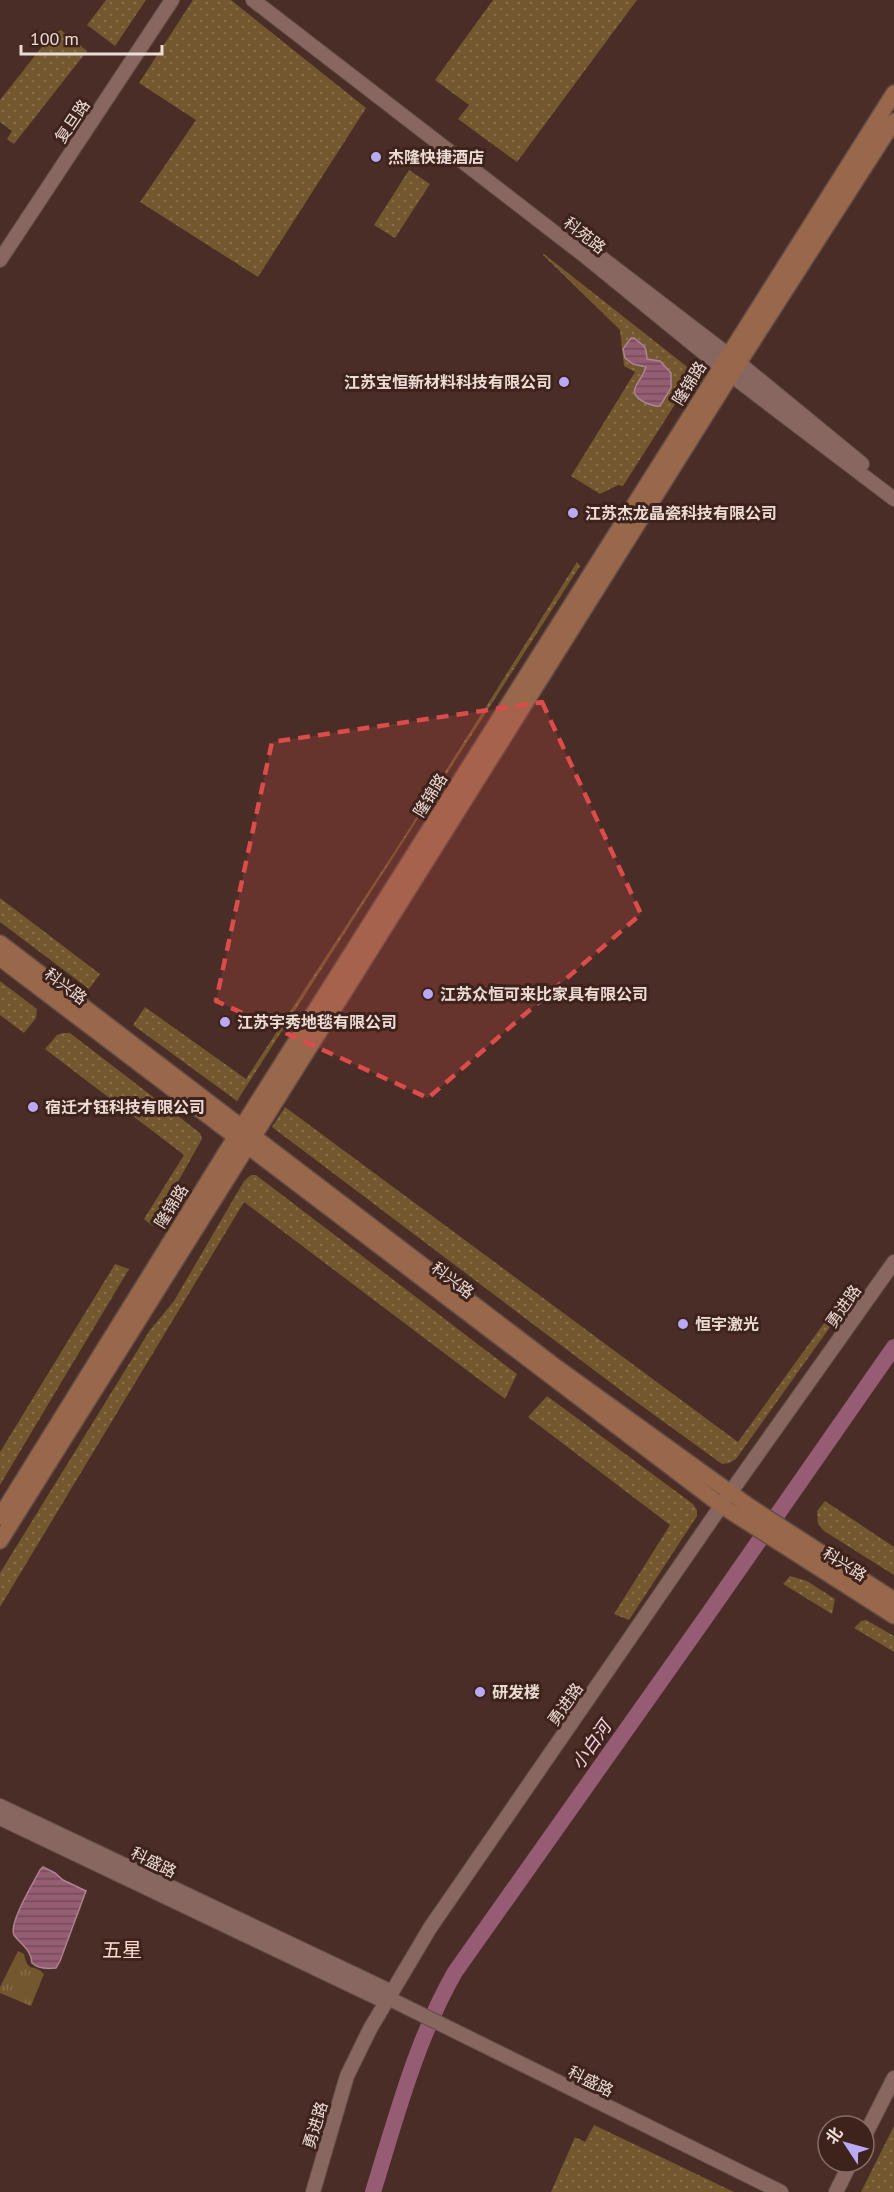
<svg xmlns="http://www.w3.org/2000/svg" width="894" height="2192" font-family="'PT Sans','Noto Sans SC',sans-serif">
	<style>
		.grass { fill: url(#grass-dots) }
		.park { fill: url(#park-tufts) }
		.water { fill: url(#water-rules); stroke: #af8291; stroke-width: 1.5 }
		.lines { fill: none; stroke-linecap: round; stroke-linejoin: round }
		.river { stroke: #955c74; stroke-width: 16 }
		.tertiary-casing { stroke: #634c47; stroke-width: 16 }
		.secondary-casing { stroke: #634c47; stroke-width: 18 }
		.tertiary { stroke: #87675f; stroke-width: 14 }
		.secondary { stroke: #99684b; stroke-width: 15 }
		.marked { fill: #db4c4b; fill-opacity: 0.2; stroke: #db4c4b; stroke-width: 4.5; stroke-dasharray: 12 8; stroke-linejoin: round }
		.poi-dot { fill: #baaaf6; stroke: #3e231d; stroke-width: 2 }
		.labels { text-anchor: middle; dominant-baseline: central; stroke-width: 6; stroke-linejoin: round; paint-order: stroke }
		.street-label { font-size: 16px; fill: #eddbd6; stroke: #3e231d }
		.poi-label { font-size: 16px; font-weight: bold; fill: #eddbd6; stroke: #3e231d; text-anchor: start }
		.water-label { font-size: 18px; font-style: italic; fill: #f7d2e0; stroke: #3e231d }
		.quarter-label { font-size: 20px; fill: #fdd9d0; stroke: #3e231d }
	</style>
	<defs>
		<pattern id="grass-dots" width="8" height="8" patternUnits="userSpaceOnUse" patternTransform="scale(1.5)"><rect width="8" height="8" fill="#73572e"/><path d="M2 2h.1M6 6h.1" fill="none" stroke="#876f4c" stroke-width="1.8" stroke-linecap="round"/></pattern>
		<pattern id="park-tufts" width="24" height="20" patternUnits="userSpaceOnUse" patternTransform="scale(1.5)"><rect width="24" height="20" fill="#73572e"/><path d="M3 7l-1-3M5 7V3M7 7l1-3M15 17l-1-3M17 17v-4M19 17l1-3" fill="none" stroke="#876f4c"/></pattern>
		<pattern id="water-rules" width="6" height="5" patternUnits="userSpaceOnUse" patternTransform="scale(1.5)"><rect width="6" height="5" fill="#955c74"/><path d="M0 2.5h6" fill="none" stroke="#6e4f5a"/></pattern>
	</defs>
	<rect width="100%" height="100%" fill="#492d26"/>
	<path class="grass" d="M106 0H146L115 46 87 25Z
		M193 0H231L366 108 258 277 140 202 196 120 139 83Z
		M493 0H637L517 162 458 119 469 105 435 80Z
		M61 30 87 51 14 144 7 139 12 131 0 122V100L53 33Z
		M409 170 430 184 395 238 374 225Z
		M544 254 695 373 623 486 618 485 600 494 571 476 635 372 624 366 620 330 617 327 543 255Z
		M577 562 580 566 237 1101 133 1025 145 1007 246 1079 402 840Z
		M0 898 100 974 89 989 0 922Z
		M0 981 37 1009 36 1018 24 1033 0 1015Z
		M63 1033H70L200 1133 202 1139 153 1226 144 1219 184 1155 45 1049 57 1035Z
		M285 1107 738 1442 832 1312 838 1316 736 1459 729 1463 722 1464 635 1401 272 1127Z
		M251 1175H256L517 1374 505 1399 244 1202 0 1607V1573L150 1330 174 1301 244 1181Z
		M115 1264 129 1269 0 1485V1452Z
		M547 1396 693 1504 697 1510V1516L629 1620 614 1614 670 1525 528 1417Z
		M825 1501 894 1547V1575L824 1531 818 1524 817 1511Z
		M790 1576 807 1581 835 1599 832 1614 783 1584Z
		M866 1620 894 1636V1652L854 1628 861 1621Z
		M594 2125 734 2192H551L575 2137 585 2142Z
		M894 2126V2192H861Z"/>
	<path class="park" d="M18 1951 24 1954C28 1974 34 1963 44 1974L31 2006 0 1993V1987Z"/>
	<path class="water" d="M631 338H634C645 347 646 345 647 359L660 361 671 373V388L660 406C654 407 652 405 646 403 622 391 642 383 646 367L633 364 625 358 623 349Z
		M43 1867 55 1873 63 1880 86 1891 60 1961 56 1968C47 1969 38 1969 32 1963 31 1949 21 1945 14 1935 8 1924 34 1882 40 1870Z"/>
	<g class="lines">
		<path class="river" d="M373 2192C396 2118 416 2040 455 1972L706 1617 894 1347"/>
		<defs>
			<path id="tertiary" d="M253 0 585 256 731 375 894 499
				M590 249 739 363 862 464
				M0 260 172 0
				M0 1806 392 1992
				M0 1818 386 2002
				M388 1998 781 2192
				M864 2137 894 2078
				M313 2192 347 2076 370 2029 430 1928 730 1493 894 1262
				M836 2192 851 2162"/>
			<path id="secondary" d="M0 943 552 1364 749 1506 894 1600
				M0 958 722 1506 894 1616
				M0 1517 228 1149 894 93
				M0 1541 731 375 894 121"/>
		</defs>
		<use href="#tertiary" class="tertiary-casing"/>
		<use href="#secondary" class="secondary-casing"/>
		<use href="#tertiary" class="tertiary"/>
		<use href="#secondary" class="secondary"/>
	</g>
	<path class="marked" d="M542 702 641 914 428 1098 216 1001 272 742Z"/>
	<g class="poi-dot">
		<circle cx="376" cy="157" r="6"/>
		<circle cx="564" cy="382" r="6"/>
		<circle cx="573" cy="513" r="6"/>
		<circle cx="428" cy="994" r="6"/>
		<circle cx="225" cy="1022" r="6"/>
		<circle cx="33" cy="1107" r="6"/>
		<circle cx="683" cy="1324" r="6"/>
		<circle cx="480" cy="1692" r="6"/>
	</g>
	<g class="labels">
		<g class="street-label">
			<text transform="translate(72 121) rotate(-56)">复旦路</text>
			<text transform="translate(585 235) rotate(38)">科苑路</text>
			<text transform="translate(689 383) rotate(-58)">隆锦路</text>
			<text transform="translate(430 795) rotate(-58)">隆锦路</text>
			<text transform="translate(66 986) rotate(37)">科兴路</text>
			<text transform="translate(171 1206) rotate(-58)">隆锦路</text>
			<text transform="translate(453 1280) rotate(37)">科兴路</text>
			<text transform="translate(843 1306) rotate(-55)">勇进路</text>
			<text transform="translate(845 1564) rotate(32)">科兴路</text>
			<text transform="translate(565 1704) rotate(-55)">勇进路</text>
			<text transform="translate(154 1862) rotate(26)">科盛路</text>
			<text transform="translate(591 2081) rotate(26)">科盛路</text>
			<text transform="translate(315 2125) rotate(-73)">勇进路</text>
		</g>
		<g class="poi-label">
			<text x="388" y="157">杰隆快捷酒店</text>
			<text x="552" y="382" text-anchor="end">江苏宝恒新材料科技有限公司</text>
			<text x="585" y="513">江苏杰龙晶瓷科技有限公司</text>
			<text x="440" y="994">江苏众恒可来比家具有限公司</text>
			<text x="237" y="1022">江苏宇秀地毯有限公司</text>
			<text x="45" y="1107">宿迁才钰科技有限公司</text>
			<text x="695" y="1324">恒宇激光</text>
			<text x="492" y="1692">研发楼</text>
		</g>
		<g class="water-label">
			<text transform="translate(591 1745) rotate(-55)">小白河</text>
		</g>
		<g class="quarter-label">
			<text x="122" y="1950">五星</text>
		</g>
	</g>
	<g transform="translate(846 2144) rotate(306)"><circle r="28" fill="#3e231d" stroke="#846d67" stroke-width="1.5"/>
	<path d="M0-4.5L10 22L0 15L-10 22Z" fill="#baaaf6"/>
	<text y="-9" font-size="16" font-weight="bold" text-anchor="middle" fill="#eddbd6">北</text>
	</g>
	<path d="M21 45v9h141v-9" fill="none" stroke="#eddbd6" stroke-width="3"/>
	<text x="30" y="45" font-size="18" fill="#eddbd6" stroke="#3e231d" stroke-width="4.5" paint-order="stroke">100 m</text>
</svg>
